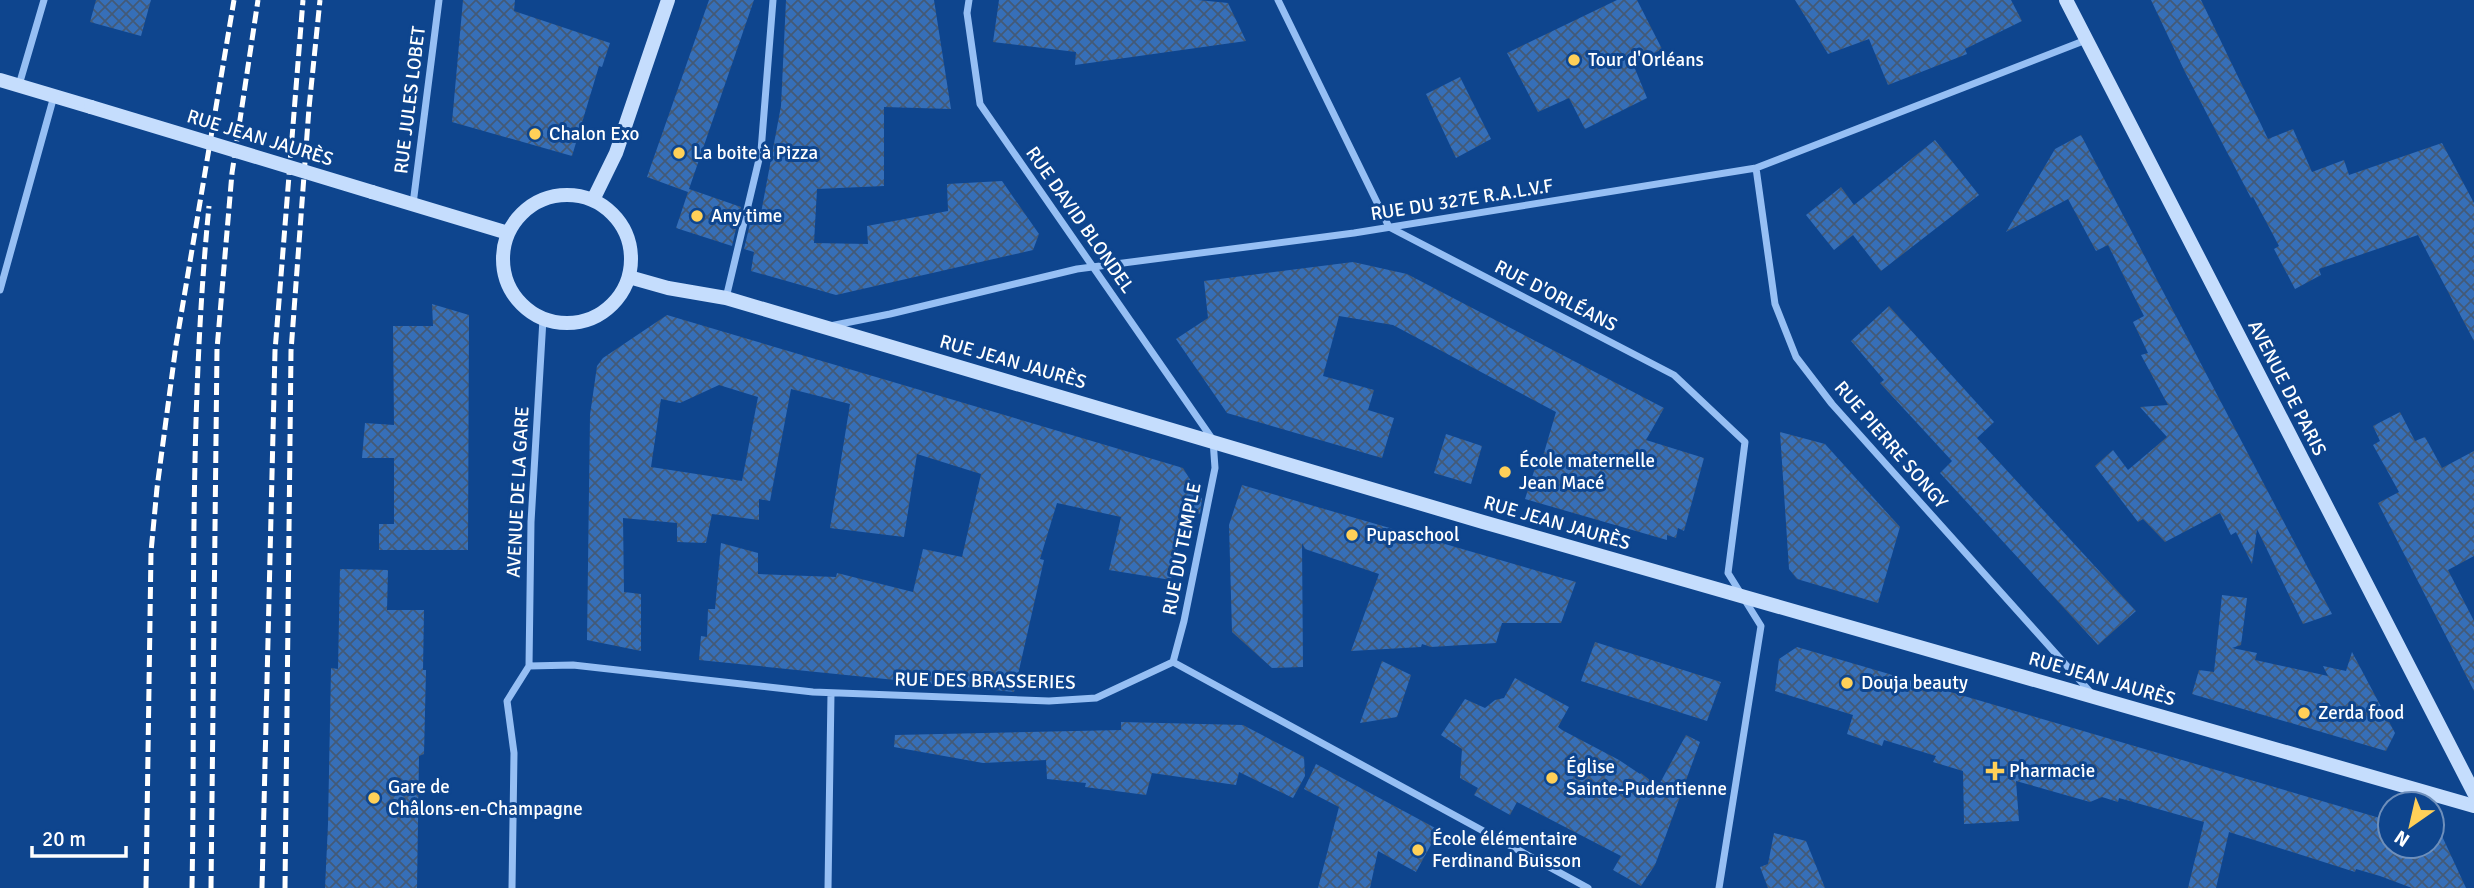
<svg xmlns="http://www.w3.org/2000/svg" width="2474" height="888" font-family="Signika,sans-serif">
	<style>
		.building { fill: url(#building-cross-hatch); fill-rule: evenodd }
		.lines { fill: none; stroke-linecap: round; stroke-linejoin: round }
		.minor { stroke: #96bff4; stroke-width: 7 }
		.secondary { stroke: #c5ddfd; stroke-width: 14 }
		.rail { stroke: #fff; stroke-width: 5; stroke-dasharray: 12 5; stroke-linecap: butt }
		.secondary-bridge { stroke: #c5ddfd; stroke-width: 14 }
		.poi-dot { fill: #ffd058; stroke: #0e458e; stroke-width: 2.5 }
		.labels { text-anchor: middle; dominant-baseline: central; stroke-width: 6; stroke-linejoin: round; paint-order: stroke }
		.poi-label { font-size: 19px; fill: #fff; stroke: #0e458e; text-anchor: start }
		.street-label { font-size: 19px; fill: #fff; stroke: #0e458e }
	</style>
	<defs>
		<pattern id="building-cross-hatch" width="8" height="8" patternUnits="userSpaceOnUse" patternTransform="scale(1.75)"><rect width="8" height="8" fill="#366fb8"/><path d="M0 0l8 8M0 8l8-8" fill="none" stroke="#435a77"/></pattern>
	</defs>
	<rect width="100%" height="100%" fill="#0e458e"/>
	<path class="building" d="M96 0H151L141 36 90 22Z
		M463 0H515L514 11 610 43 602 67 599 66 572 156 452 122Z
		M709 0H754L689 189 741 207 732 246 676 228 688 192 647 177Z
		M786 0H934L951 109 884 107V186L817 189 814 243 868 244 867 226 948 211 947 184 1002 181 1039 234 1033 250 836 295 751 271 754 252 744 249 753 211 761 213 781 106Z
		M999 0H1198L1228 3 1246 41 1075 65 1076 52 993 42Z
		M1617 0H1637L1662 49 1633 64 1647 98 1585 129 1569 98 1538 112 1507 53Z
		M1795 0H2011L2022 21 1965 49 1967 54 1888 85 1869 39 1828 54Z
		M2151 0H2201L2268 139 2293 129 2312 172 2344 160 2349 175 2442 143 2474 203V341L2418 235 2319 269 2321 275 2295 289 2274 249 2279 246 2253 197 2251 198 2185 72Z
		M1460 77 1491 139 1456 158 1426 94Z
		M2081 135 2113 196 2332 614 2303 624 2257 529 2252 564 2236 532 2231 535 2220 513 2165 542 2143 519 2138 522 2095 466 2113 450 2128 470 2167 437 2140 407 2168 405 2141 355 2148 353 2133 322 2144 316 2108 245 2096 251 2068 199 2006 232 2055 149Z
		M1935 140 1979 195 1881 271 1853 235 1834 250 1806 215 1841 187 1854 205Z
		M1353 262 1407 274 1664 408 1646 440 1704 458 1684 531 1678 528 1676 538 1667 535V540L1525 499 1537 462 1541 463 1556 412 1393 325 1339 316 1323 376 1374 390 1368 410 1394 418 1382 458 1227 413 1176 339 1208 318 1204 281Z
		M432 304 469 315 468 550H379V524H394V458H362L365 423 394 425 393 326H433Z
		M1889 306 1994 422 1977 438 2136 611 2098 645 1940 473 1952 461 1880 383 1884 380 1851 341Z
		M667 315 1183 468 1202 499 1200 514 1187 511 1171 580 1109 570 1121 517 1057 503 1040 559 1044 560 1014 692 699 660 701 636 707 637 708 609H715L721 543 758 553V574L836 577 837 573 913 592 923 549 962 557 981 474 917 454 904 537 830 528 850 404 791 389 770 501 759 499V520L712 514 706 543 677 542V523L623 518 624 592 641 594V651L587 640 590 415 597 366 603 358ZM719 385 758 397 742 481 651 467 661 399 680 403Z
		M2400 412 2415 441 2425 437 2442 468 2474 451V556L2448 570 2474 621V691L2378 503 2399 492 2373 445 2380 441 2373 426Z
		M1780 432 1825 444 1900 527 1878 603 1797 579 1789 569Z
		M1446 434 1482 446 1471 484 1434 473Z
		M1242 485 1369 522 1576 582 1561 623H1502L1496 643 1431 647 1422 644 1421 647 1351 651 1379 574 1305 549 1302 543 1303 667 1272 668 1232 632 1229 525Z
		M340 569 388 570 387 610H424L423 670H426L424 754 419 756 417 888H325L328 824 331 668 338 669Z
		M2222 595 2247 598 2241 645 2232 648 2257 653 2255 660 2328 676 2323 666 2346 671 2352 652 2395 733 2386 751 2192 694 2199 670 2214 672Z
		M1595 642 1721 682 1707 721 1581 681Z
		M1797 647 2390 821V846H2432V834L2442 836 2466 888H2412L2380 876 2356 869 2355 872 2229 832 2216 888H2188L2204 822 2119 798 2118 802 2102 797 2090 802 2016 781 2019 821 1964 824 1963 771 1933 762 1936 756 1884 740 1882 746 1847 734 1853 715 1775 691 1779 659Z
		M1382 661 1411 675 1397 717 1360 723Z
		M1515 678 1569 707 1558 727 1562 730 1619 760 1640 774 1641 773 1656 785 1658 782 1660 783 1686 735 1700 742 1655 865 1641 886 1613 870 1621 856 1517 802 1510 815 1474 795 1478 788 1460 778 1462 749 1441 735 1465 699 1485 708 1495 700 1504 698Z
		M1121 722 1243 725 1304 757 1305 776 1293 798 1239 772 1236 785 1152 773 1146 795 1085 787 1086 783 1047 779 1046 760 983 763 894 747 895 735 1121 730Z
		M1316 764 1439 830 1416 872 1378 851 1370 888H1318L1339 807 1304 789Z
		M1774 833 1806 841 1825 888H1768L1760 867 1768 864Z"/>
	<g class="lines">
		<path class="minor" d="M969 0 967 13 980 104 1213 440 1215 468 1184 621 1173 662
			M1278 0 1389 227 1674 375 1745 442 1728 573 1761 626 1719 888
			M19 85 44 0
			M1756 168 1775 304 1796 357 1832 404 2092 694
			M413 204 439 0
			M0 290 54 96
			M726 298 761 151 773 0
			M830 326 890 314 1077 269 1354 233 1756 168 2086 40
			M529 666 573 665 813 692 1049 701 1096 698 1173 662 1588 888
			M529 666 531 522 543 319
			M512 888 514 753 507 701 529 666
			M828 888 831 693"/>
		<path class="secondary" d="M2066 0 2474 793
			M0 80 91 107
			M372 192 508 233
			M503 259a64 64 0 1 1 128 0a64 64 0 1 1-128 0Z
			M593 200 616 153 668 0
			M629 277 668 288 726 298 1483 522 2474 806"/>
		<path class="rail" d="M146 888 151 552 157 488 176 345 234 0
			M192 888C196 662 187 430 209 206
			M211 888 217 349 232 173 258 0
			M262 888 275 351 303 0
			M285 888 291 351 309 108 320 0"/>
		<path class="secondary-bridge" d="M91 107 372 192"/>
	</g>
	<g class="poi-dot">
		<circle cx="1574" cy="60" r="7"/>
		<circle cx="535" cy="134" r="7"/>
		<circle cx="679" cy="153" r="7"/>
		<circle cx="697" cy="216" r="7"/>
		<circle cx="1505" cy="472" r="7"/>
		<circle cx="1352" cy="535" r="7"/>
		<circle cx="1847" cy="683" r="7"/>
		<circle cx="2304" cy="713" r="7"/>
		<path d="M1991.5 760.5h7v7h7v7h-7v7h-7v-7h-7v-7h7z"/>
		<circle cx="1552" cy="778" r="7"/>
		<circle cx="374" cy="798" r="7"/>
		<circle cx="1418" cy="850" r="7"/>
	</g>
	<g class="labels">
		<g class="poi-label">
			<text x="1588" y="60">Tour d'Orléans</text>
			<text x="549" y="134">Chalon Exo</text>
			<text x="693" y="153">La boite à Pizza</text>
			<text x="711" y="216">Any time</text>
			<text x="1519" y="461">École maternelle<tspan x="1519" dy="22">Jean Macé</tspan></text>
			<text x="1366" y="535">Pupaschool</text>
			<text x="1861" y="683">Douja beauty</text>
			<text x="2318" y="713">Zerda food</text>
			<text x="1566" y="767">Église<tspan x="1566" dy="22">Sainte-Pudentienne</tspan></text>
			<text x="2009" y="771">Pharmacie</text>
			<text x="388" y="787">Gare de<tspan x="388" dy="22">Châlons-en-Champagne</tspan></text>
			<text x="1432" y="839">École élémentaire<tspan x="1432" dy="22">Ferdinand Buisson</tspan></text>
		</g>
		<g class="street-label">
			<text transform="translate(410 100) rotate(-83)">RUE JULES LOBET</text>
			<text transform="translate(260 138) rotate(17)">RUE JEAN JAURÈS</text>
			<text transform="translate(1462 200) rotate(-9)">RUE DU 327E R.A.L.V.F</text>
			<text transform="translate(1080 220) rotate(55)">RUE DAVID BLONDEL</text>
			<text transform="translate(1556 296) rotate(27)">RUE D'ORLÉANS</text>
			<text transform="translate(1013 362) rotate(16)">RUE JEAN JAURÈS</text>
			<text transform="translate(2287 388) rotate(63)">AVENUE DE PARIS</text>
			<text transform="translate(1891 445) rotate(49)">RUE PIERRE SONGY</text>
			<text transform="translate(518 492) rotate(-87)">AVENUE DE LA GARE</text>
			<text transform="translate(1557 523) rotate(16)">RUE JEAN JAURÈS</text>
			<text transform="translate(1182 549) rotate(-79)">RUE DU TEMPLE</text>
			<text transform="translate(2102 679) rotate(16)">RUE JEAN JAURÈS</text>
			<text transform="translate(985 681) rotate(1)">RUE DES BRASSERIES</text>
		</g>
	</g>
	<g transform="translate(2411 825) rotate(214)"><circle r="33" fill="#0e458e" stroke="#6e8fbb" stroke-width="2"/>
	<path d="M0-5L12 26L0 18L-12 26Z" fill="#ffd058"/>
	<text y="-10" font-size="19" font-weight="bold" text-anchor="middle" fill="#ffffff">N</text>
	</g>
	<path d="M32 846v10h94v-10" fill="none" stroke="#ffffff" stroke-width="3.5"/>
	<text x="42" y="846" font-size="21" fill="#ffffff" stroke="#0e458e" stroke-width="5" paint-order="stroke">20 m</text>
</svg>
